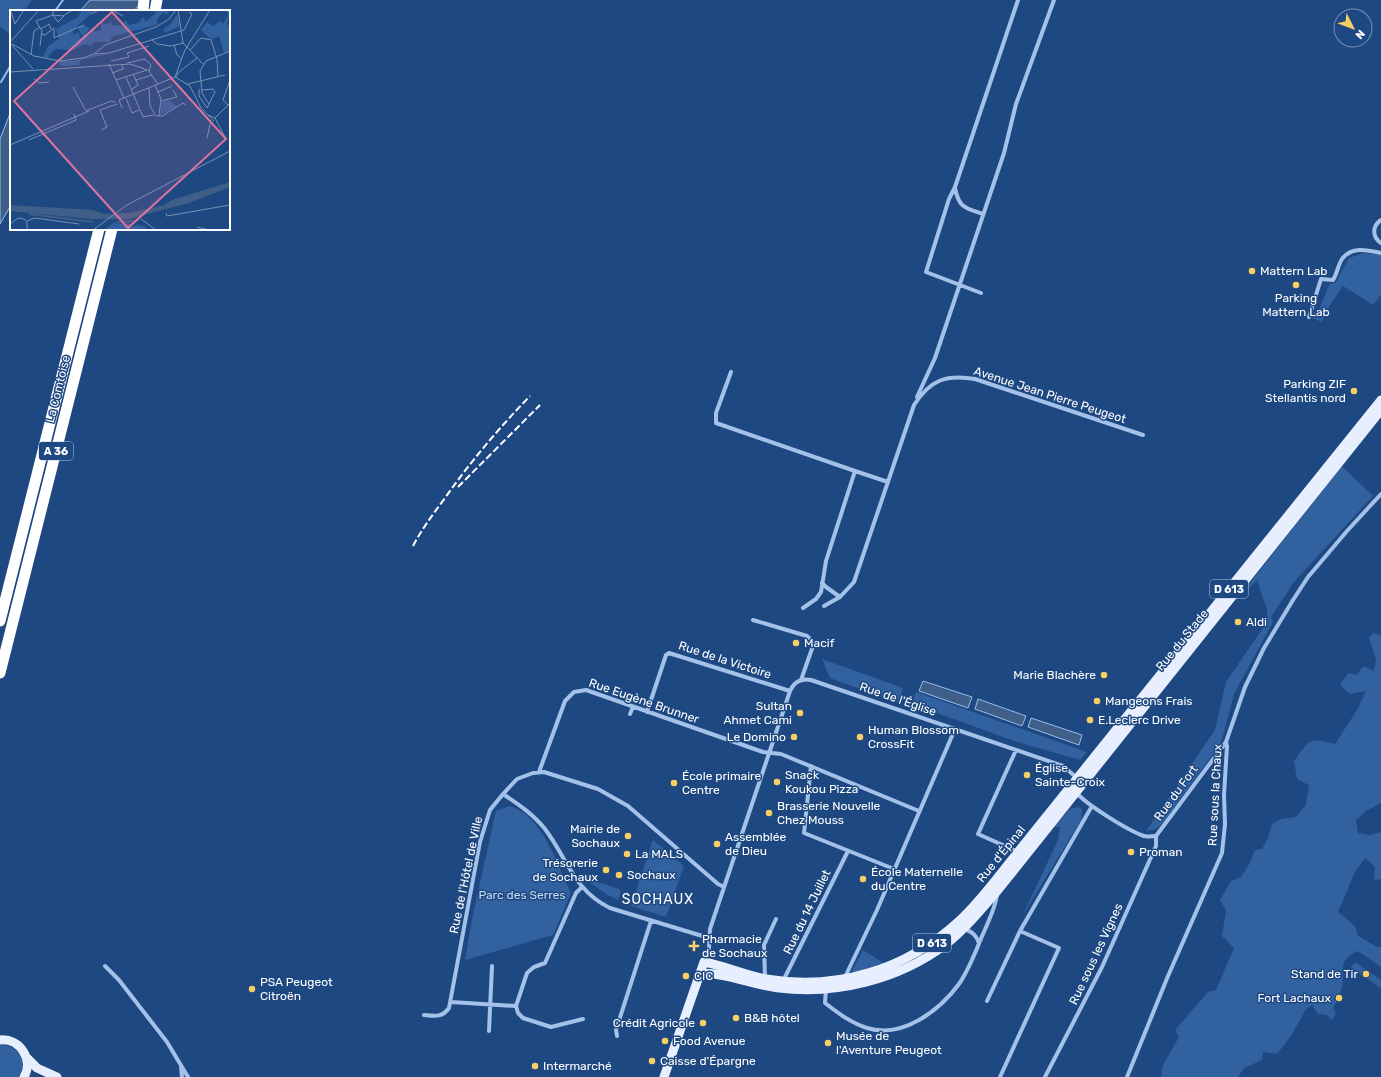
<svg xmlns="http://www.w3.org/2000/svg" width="1381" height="1077" font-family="Rubik,sans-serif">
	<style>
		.green { fill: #3261a0 }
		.water { fill: #3f5f89; stroke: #97bdeb }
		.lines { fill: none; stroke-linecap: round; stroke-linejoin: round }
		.stream { stroke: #97bdeb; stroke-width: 2 }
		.street { stroke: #a4c2e9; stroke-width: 4 }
		.primary { stroke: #e7effe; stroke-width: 9 }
		.highway { stroke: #fff; stroke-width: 11 }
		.rail { stroke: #fff; stroke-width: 2; stroke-dasharray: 7 3; stroke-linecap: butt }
		.poi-dot { fill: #f8cf63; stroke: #1e4881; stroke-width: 1.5 }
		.labels { text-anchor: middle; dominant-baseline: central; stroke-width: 3; stroke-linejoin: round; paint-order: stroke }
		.shield { fill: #1e4881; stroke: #bcc8d9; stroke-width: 1 }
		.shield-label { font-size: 11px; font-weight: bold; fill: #fff }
		.poi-label { font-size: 12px; fill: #fff; stroke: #1e4881; text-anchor: start }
		.street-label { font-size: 12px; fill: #fff; stroke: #1e4881 }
		.park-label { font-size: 12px; fill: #c8ddf7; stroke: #1e4881 }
		.quarter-label { font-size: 14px; letter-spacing: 1px; fill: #fff; stroke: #1e4881 }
		.inset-river { fill: none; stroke: #3f5f89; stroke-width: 2 }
		.inset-road { fill: none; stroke: #7891b3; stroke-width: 1 }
		.view { fill: #da749d; fill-opacity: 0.15; stroke: #da749d; stroke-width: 2 }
		.inset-edge { fill: none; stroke: #fff; stroke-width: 2 }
	</style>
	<rect width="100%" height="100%" fill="#1e4881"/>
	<path class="green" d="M0 0H32L24 11H11V30L9 33 0 27Z
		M1363 253 1381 255V295L1373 305 1343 286 1326 311 1322 322 1312 318 1314 312H1318L1329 285 1336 282 1349 258Z
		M1342 466 1373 496 1294 582 1271 617 1273 622 1234 694 1221 743 1163 823 1156 829 1146 831 1215 730 1226 682 1267 622V609L1257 581 1259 578 1248 589 1246 588Z
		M1373 633 1381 635V803L1366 811 1356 820 1358 833 1370 835 1381 832V879L1374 880 1375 867 1365 858 1355 872 1338 912 1355 926 1358 936 1377 947H1381V967L1358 951C1335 961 1347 972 1341 991 1339 997 1336 1003 1333 1008L1336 1014 1332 1020 1327 1015 1318 1014 1312 1005 1306 1009 1291 1036 1277 1054 1263 1052 1262 1060 1244 1068 1238 1077H1161L1163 1065 1179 1037 1175 1030 1208 992 1216 990 1234 948 1222 936 1226 911 1220 900 1231 881 1241 877 1250 863 1255 850 1262 849 1268 838 1272 824 1281 819 1296 817 1306 805 1309 785 1297 779 1294 761C1310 739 1308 737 1335 744L1357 710 1366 691 1350 694 1340 685 1348 673 1357 675 1363 666 1374 671 1376 659 1369 638Z
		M822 659 903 688 898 703 830 678Z
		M916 692 1087 752 1080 760 1017 742 912 704Z
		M510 806C543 816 557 865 571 893L553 935 465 960 473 914 496 811Z
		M1078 807 1082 809 1081 820 1022 917 1058 840 1060 827H1054L1070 809Z
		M653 840 684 866 666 917 631 906Z
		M591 880 619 889 621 892 618 900 606 894 589 882Z
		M863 950 885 964 865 971 853 972 852 970Z
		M1355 962 1381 980V988L1351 968Z
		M0 1045C18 1044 29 1062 18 1077H0Z"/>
	<path class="water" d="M90 0H143L134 11H80Z
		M11 111V205L0 224V139Z
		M923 681 972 697 968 708 919 691Z
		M978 699 1026 716 1022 726 975 709Z
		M1031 718 1082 735 1079 745 1028 727Z"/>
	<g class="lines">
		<path class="stream" d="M55 11 63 0
			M1 82 11 65"/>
		<path class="street" d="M955 188C959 208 965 208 983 214
			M1381 220C1372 226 1372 237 1381 243
			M981 293 926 272 949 199 955 187 1018 0
			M1309 317 1321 279 1333 280C1337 274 1338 265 1342 259 1352 246 1367 250 1381 253
			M731 372 716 413V423L855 471 826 561 821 592 816 599 803 608
			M917 397 935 358 1004 153 1016 104 1054 0
			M855 471 888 482
			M822 583 826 587 840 597
			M824 606 840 597 854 582 914 405C930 380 946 374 975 379L1143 435
			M753 620 807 636 814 643 801 680
			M647 712 666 655 669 653 790 691
			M630 714 633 707
			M1016 750 978 834 1018 852
			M811 766 804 833 894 869
			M539 772 565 701 574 692 586 690 763 752 781 754 919 811
			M1076 792C1085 804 1129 831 1144 836 1147 837 1152 836 1156 836
			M503 794C518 804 533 814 545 829 567 858 574 891 610 908L709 938
			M1156 836 1226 742 1245 687 1264 648 1293 600 1308 577 1347 531 1381 494
			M582 887 576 893 545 963 534 967 527 973 516 1006 518 1013 523 1018 551 1027 583 1019
			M963 929C972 931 976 935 979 943
			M704 962 709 948 710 929 790 691C794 682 801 678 811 680L1063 766 1077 778
			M105 966 119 980 167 1042 188 1077
			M845 977 877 910 955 729
			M765 978 764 945 776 919
			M783 981 848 851
			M826 989 825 1003C838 1013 851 1023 867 1028 902 1039 939 1011 959 984 968 971 974 956 980 941 986 926 995 910 997 895
			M987 1001 1020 931
			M451 1002 516 1006
			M424 1015C434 1016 442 1018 449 1008L480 842 490 810 503 794 517 779 533 773 544 772 598 789 628 806 718 884 724 887
			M489 1031 492 966
			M617 1036 616 1030 651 921
			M181 1066 182 1077
			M1000 1077 1059 948 1020 931 1092 806
			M1045 1077 1102 967 1156 846V836
			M1127 1077 1168 976 1222 853 1225 824 1224 795 1227 746 1226 742"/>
		<path class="primary" d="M701 973C727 973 753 985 779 988 836 995 898 980 945 945 965 929 981 910 998 890L1381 410
			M0 1040C20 1038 34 1060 24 1077
			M27 1058 37 1068 57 1077
			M664 1077 704 962C725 966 745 975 766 979 836 991 906 970 959 921 981 901 999 875 1018 852L1381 400"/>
		<path class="highway" d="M143 11 144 0
			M155 11 157 0
			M0 621 99 229
			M0 673 112 229"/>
		<path class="rail" d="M458 487 540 405
			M413 546C422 529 433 514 445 498 471 461 499 428 530 396"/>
	</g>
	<g class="poi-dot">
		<circle cx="1252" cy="271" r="4"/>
		<circle cx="1296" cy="285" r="4"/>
		<circle cx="1354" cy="391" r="4"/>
		<circle cx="1238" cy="622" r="4"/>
		<circle cx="796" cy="643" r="4"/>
		<circle cx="1104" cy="675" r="4"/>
		<circle cx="1097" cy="701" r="4"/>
		<circle cx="800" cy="713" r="4"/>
		<circle cx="1090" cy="720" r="4"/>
		<circle cx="794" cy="737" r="4"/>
		<circle cx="860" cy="737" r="4"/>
		<circle cx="1027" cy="775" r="4"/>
		<circle cx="777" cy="782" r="4"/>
		<circle cx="674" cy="783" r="4"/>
		<circle cx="769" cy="813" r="4"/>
		<circle cx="628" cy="836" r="4"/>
		<circle cx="717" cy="844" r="4"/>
		<circle cx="1131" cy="852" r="4"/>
		<circle cx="627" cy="854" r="4"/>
		<circle cx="606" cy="870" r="4"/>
		<circle cx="619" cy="875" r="4"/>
		<circle cx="863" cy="879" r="4"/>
		<path d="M692 940h4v4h4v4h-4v4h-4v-4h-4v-4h4z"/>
		<circle cx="1366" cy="974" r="4"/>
		<circle cx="686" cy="976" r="4"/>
		<circle cx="252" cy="989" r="4"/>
		<circle cx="1339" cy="998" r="4"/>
		<circle cx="736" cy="1018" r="4"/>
		<circle cx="703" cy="1023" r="4"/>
		<circle cx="665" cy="1041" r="4"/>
		<circle cx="828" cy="1043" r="4"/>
		<circle cx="652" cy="1061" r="4"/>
		<circle cx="535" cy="1066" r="4"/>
	</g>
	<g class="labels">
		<g class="shield">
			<rect x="39" y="442" width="34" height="18" rx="3"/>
			<rect x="1210" y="580" width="38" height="18" rx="3"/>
			<rect x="913" y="934" width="38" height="18" rx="3"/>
		</g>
		<g class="shield-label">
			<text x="56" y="451">A 36</text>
			<text x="1229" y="589">D 613</text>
			<text x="932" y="943">D 613</text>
		</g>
		<g class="poi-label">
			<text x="1260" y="271">Mattern Lab</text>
			<text x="1296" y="298" text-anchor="middle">Parking<tspan x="1296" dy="14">Mattern Lab</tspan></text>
			<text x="1346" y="384" text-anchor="end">Parking ZIF<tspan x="1346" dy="14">Stellantis nord</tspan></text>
			<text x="1246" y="622">Aldi</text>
			<text x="804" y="643">Macif</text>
			<text x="1096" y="675" text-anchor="end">Marie Blachère</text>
			<text x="1105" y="701">Mangeons Frais</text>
			<text x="792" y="706" text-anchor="end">Sultan<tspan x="792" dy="14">Ahmet Cami</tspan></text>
			<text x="1098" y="720">E.Leclerc Drive</text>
			<text x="868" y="730">Human Blossom<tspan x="868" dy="14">CrossFit</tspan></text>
			<text x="786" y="737" text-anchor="end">Le Domino</text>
			<text x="1035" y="768">Église<tspan x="1035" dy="14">Sainte-Croix</tspan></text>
			<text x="785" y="775">Snack<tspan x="785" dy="14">Koukou Pizza</tspan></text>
			<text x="682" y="776">École primaire<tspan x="682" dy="14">Centre</tspan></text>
			<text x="777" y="806">Brasserie Nouvelle<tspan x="777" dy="14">Chez Mouss</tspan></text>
			<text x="620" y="829" text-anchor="end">Mairie de<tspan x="620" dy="14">Sochaux</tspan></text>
			<text x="725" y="837">Assemblée<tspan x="725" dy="14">de Dieu</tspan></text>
			<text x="1139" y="852">Proman</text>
			<text x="635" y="854">La MALS</text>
			<text x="598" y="863" text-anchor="end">Trésorerie<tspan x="598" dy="14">de Sochaux</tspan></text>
			<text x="871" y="872">École Maternelle<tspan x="871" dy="14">du Centre</tspan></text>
			<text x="627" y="875">Sochaux</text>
			<text x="702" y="939">Pharmacie<tspan x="702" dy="14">de Sochaux</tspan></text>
			<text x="1358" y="974" text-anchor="end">Stand de Tir</text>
			<text x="694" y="976">CIC</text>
			<text x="260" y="982">PSA Peugeot<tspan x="260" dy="14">Citroën</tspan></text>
			<text x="1331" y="998" text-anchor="end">Fort Lachaux</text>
			<text x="744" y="1018">B&amp;B hôtel</text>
			<text x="695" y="1023" text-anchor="end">Crédit Agricole</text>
			<text x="836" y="1036">Musée de<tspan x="836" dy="14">l'Aventure Peugeot</tspan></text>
			<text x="673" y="1041">Food Avenue</text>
			<text x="660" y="1061">Caisse d'Épargne</text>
			<text x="543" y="1066">Intermarché</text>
		</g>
		<g class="street-label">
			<text transform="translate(58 389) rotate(-76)">La Comtoise</text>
			<text transform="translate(1050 395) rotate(18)">Avenue Jean Pierre Peugeot</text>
			<text transform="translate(1182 640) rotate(-51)">Rue du Stade</text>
			<text transform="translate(725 660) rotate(18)">Rue de la Victoire</text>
			<text transform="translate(898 699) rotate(19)">Rue de l'Église</text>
			<text transform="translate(644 701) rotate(19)">Rue Eugène Brunner</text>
			<text transform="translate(1176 793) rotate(-54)">Rue du Fort</text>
			<text transform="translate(1215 795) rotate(-87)">Rue sous la Chaux</text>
			<text transform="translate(1001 854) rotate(-51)">Rue d'Épinal</text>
			<text transform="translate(466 875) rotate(-78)">Rue de l'Hôtel de Ville</text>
			<text transform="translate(807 912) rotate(-64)">Rue du 14 Juillet</text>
			<text transform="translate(1096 954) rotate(-65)">Rue sous les Vignes</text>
		</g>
		<g class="park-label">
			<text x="522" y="895">Parc des Serres</text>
		</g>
		<g class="quarter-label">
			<text x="658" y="899">SOCHAUX</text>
		</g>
	</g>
	<g transform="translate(10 10)">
		<rect width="220" height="220" fill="#1e4881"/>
		<path d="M72 0H85L62 21 64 25 69 22 70 28 73 26 69 21V17L73 15 80 18 76 23 81 26 79 22 82 18 85 19 84 22 91 20V10L94 15 101 12 102 15 114 16 116 15 113 13 116 10 118 15 128 13 134 6 135 12 147 2 131 0H160L157 5 153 2 147 10V15L103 26 99 32H84L81 36 75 34 63 40 45 39 37 48 33 47 38 36 49 29 46 19 68 7ZM215 0H220L217 14 220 17V41L214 43 209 26 201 30 191 20 197 12 203 16 210 11 213 14 219 4ZM167 4 170 16 155 23 153 19 161 14ZM99 44 70 50 69 55 50 56V51H64L85 45ZM158 90 167 96 150 105 152 92ZM103 213 120 214 121 217 128 215 136 217 135 220H95Z" fill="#3261a0"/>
		<path d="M220 172V177L179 193 118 209H81L0 201V195L83 200 94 204 120 203 154 195 162 190Z" fill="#3f5f89"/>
		<path class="inset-river" d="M19 204 83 212M106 212 124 211"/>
		<path class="inset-road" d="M43 0V5L53 6 63 0M168 0 173 33 193 54M1 2 5 14 14 0M81 4 89 0 104 1 113 6M31 19 39 14 41 19M32 24 35 25 44 18V28L74 15M142 30 147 34 161 36 173 33M0 32 29 0M1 34 23 59M2 34 24 46 50 51 73 48 84 44 95 35 146 17 159 9 166 0M164 35 167 45 172 49M30 36 32 21 26 11 43 5 48 12 54 6M180 40 191 28 201 30 207 49 208 67M85 44 99 43 174 20 182 4 179 2M21 45 24 21 30 17M101 51 119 47 117 43 139 36M117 53 135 49 141 55 139 61M99 54 114 88M0 62 120 54 138 60 148 74 165 67M102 63 113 59 112 55M116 67 133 107 144 105M165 67 175 40 200 0M165 67 180 76 191 98 204 111M166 67 169 62 187 48M24 69 29 73 39 72M106 70 137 60M126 70 142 65M178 74 215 65M145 75 151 89 149 106M63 77 76 101 101 91 105 92M139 78 140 96 146 106H152L173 93 176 95M189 79V86L197 98 205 82 203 79 192 80M121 80 128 75 123 64M148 82 162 76M116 88 122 103 129 100M151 91 167 87 163 80M199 94 192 83 190 61 196 51 220 41M218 95 213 90 220 70M112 98 109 90 148 74M198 105 205 108 215 127M205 108 220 93M91 120 97 117 90 100 107 94M197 128 201 110M19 130 66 110 64 104M0 135 79 101M156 203 157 206 220 195M131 209 146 220M17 211 25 208 69 214M0 214 8 208 14 209 17 212V220M187 217 199 220M83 220 117 195 220 141"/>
		<path class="view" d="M102 2 216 129 118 218 4 91Z"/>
		<rect width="220" height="220" class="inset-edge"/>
	</g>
	<g transform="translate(1353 28) rotate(132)"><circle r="19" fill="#1e4881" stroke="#7891b3"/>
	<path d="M0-3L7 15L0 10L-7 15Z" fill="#f8cf63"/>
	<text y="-6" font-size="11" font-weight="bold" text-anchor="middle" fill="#ffffff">N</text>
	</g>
</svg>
